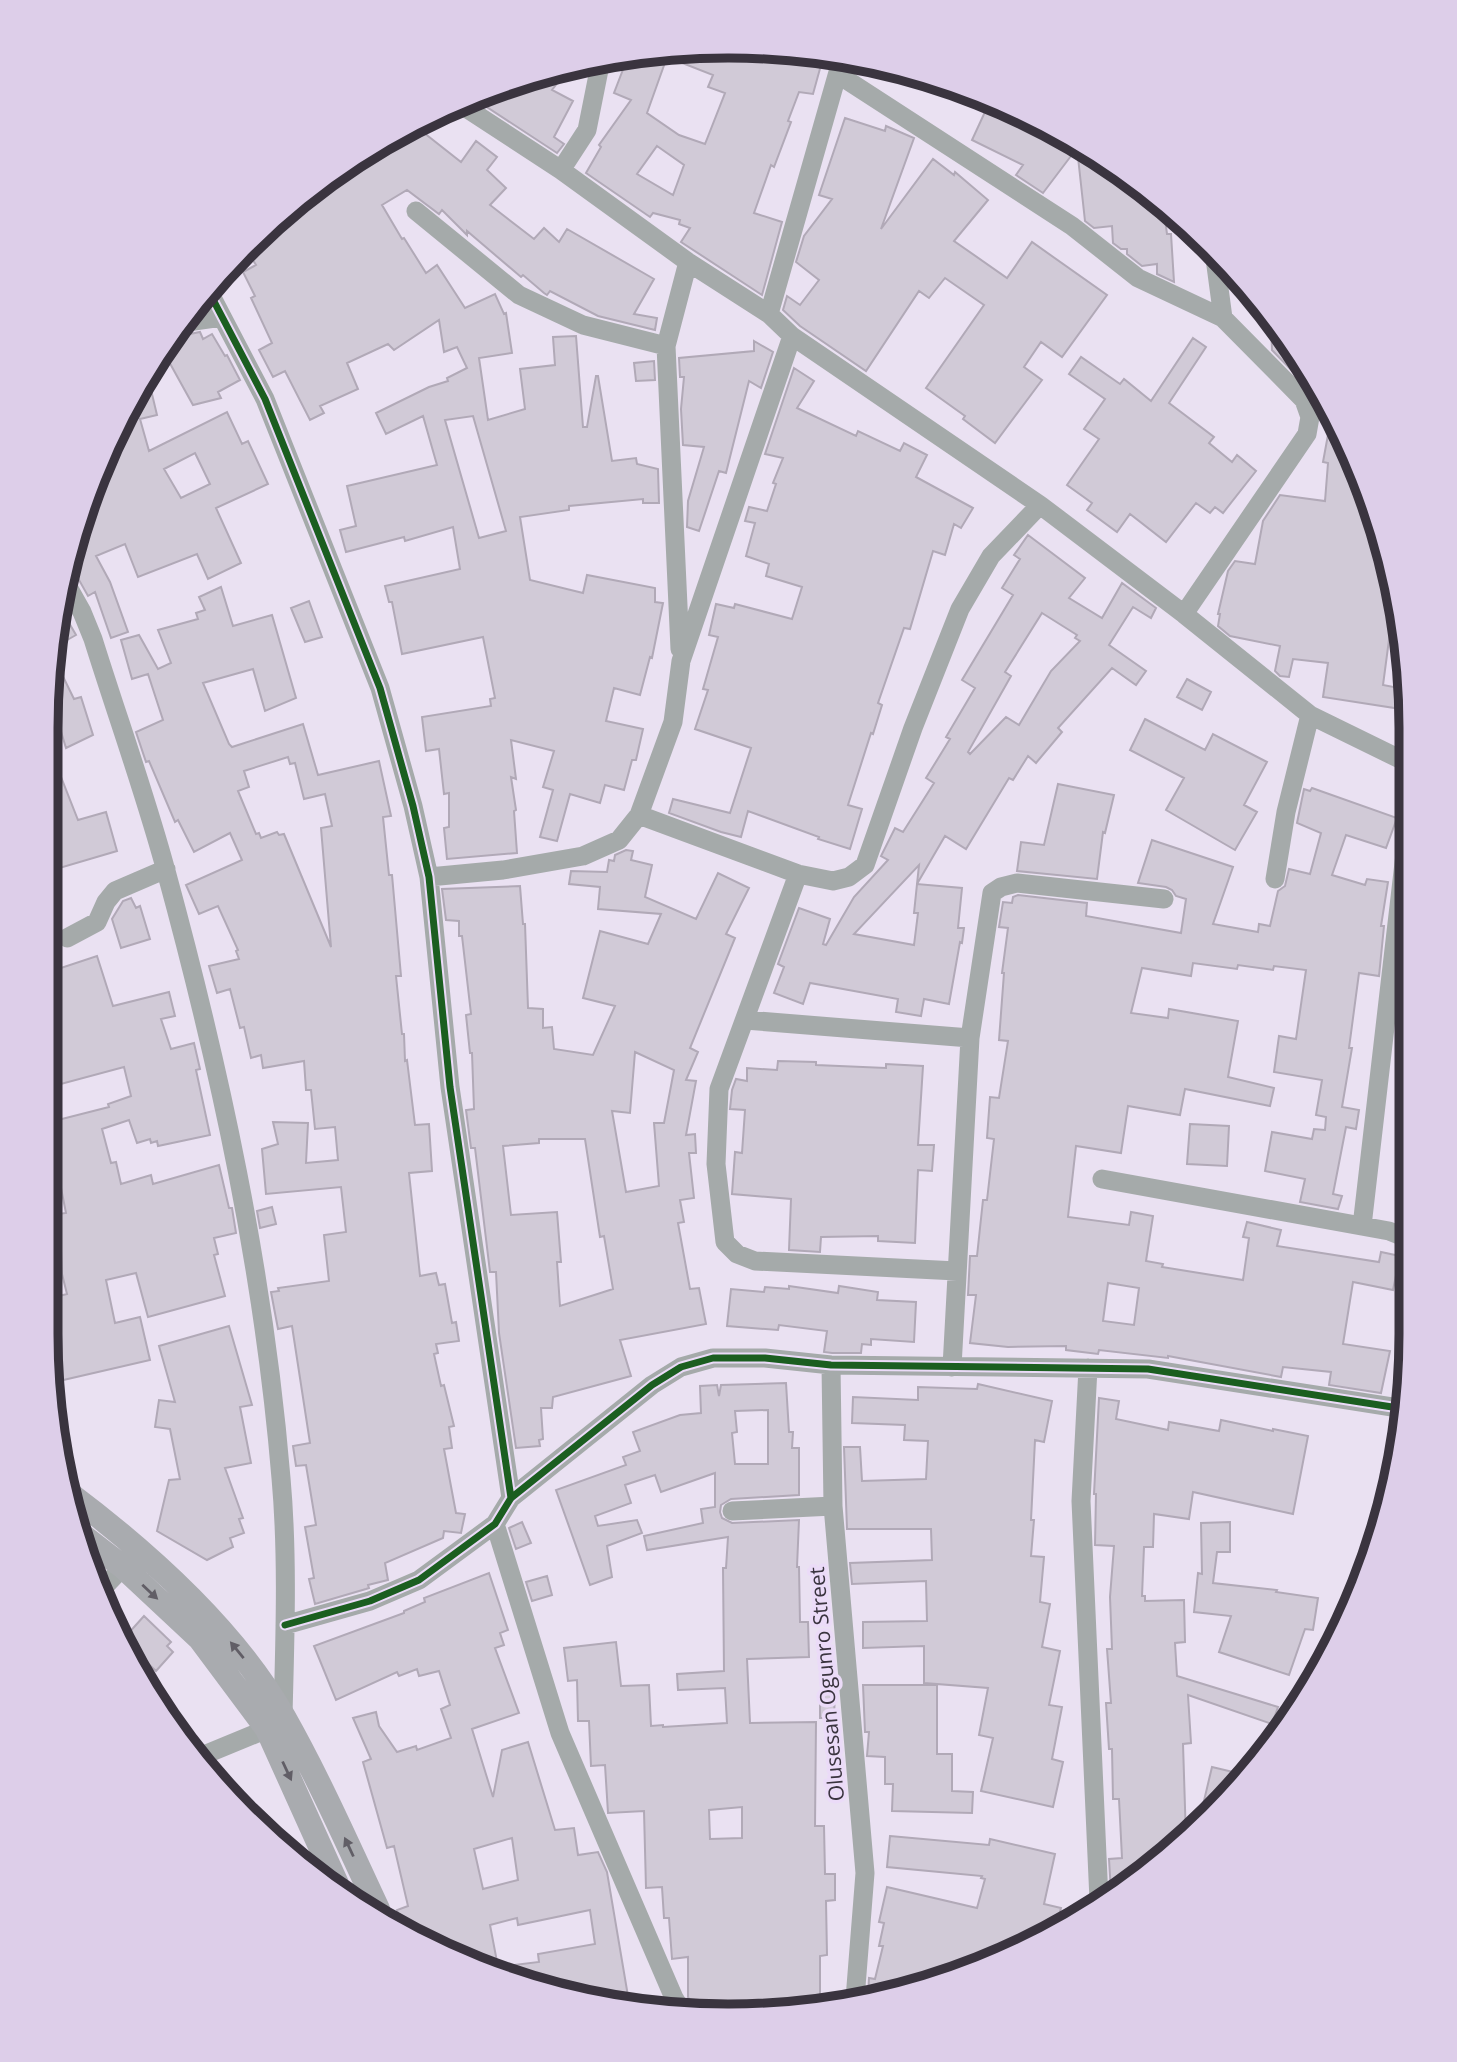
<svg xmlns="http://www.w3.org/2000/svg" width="1457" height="2062" font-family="'Open Sans',sans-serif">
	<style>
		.building { fill: #d1cad7; stroke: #b1a9b7; stroke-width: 2; fill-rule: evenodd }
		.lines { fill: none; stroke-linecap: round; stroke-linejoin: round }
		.minor { stroke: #a5aaaa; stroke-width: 19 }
		.major { stroke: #a9abaf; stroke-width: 24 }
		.cycleway-casing { stroke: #ebdbf8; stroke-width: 11 }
		.cycleway { stroke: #1b5e20; stroke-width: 7 }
		.oneway { fill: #615e66 }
		.labels { text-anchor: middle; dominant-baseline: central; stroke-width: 7; stroke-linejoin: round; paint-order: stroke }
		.street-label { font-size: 21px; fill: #3a343f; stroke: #ebdbf8 }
		.rim { fill: none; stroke: #3a343f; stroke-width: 9 }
	</style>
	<rect width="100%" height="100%" fill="#eae1f2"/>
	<path class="building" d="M759 47 799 51 809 55 807 60 821 65 813 94 799 92 788 121 791 122 774 167 771 165 754 213 782 222 762 295 681 242 690 228 679 224 680 220 653 213 650 217 586 173 601 147 599 145 631 100 614 93 629 54 639 51 746 48 757 53ZM667 57 713 75 708 87 725 93 705 144 679 135 647 113ZM657 146 684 165 673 195 637 174Z
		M569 68 552 90 573 101 554 137 564 144 557 153 473 98 509 82Z
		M990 101 1006 107 1004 112 1062 140 1067 139 1144 186 1163 204 1167 234H1171L1174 282 1157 274V264L1142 266 1127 254V249H1121L1113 243 1112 226 1094 228 1085 221 1077 148 1043 193 1016 175 1023 165 972 140Z
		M845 118 885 131 886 126 914 138 881 229 933 159 954 175 955 172 988 200 954 241 1007 278 1032 242 1107 295 1062 357 1041 342 1024 367 1042 380 995 443 963 419 965 416 926 388 984 305 945 278 929 298 919 291 866 371 800 326 783 310 787 296 800 305 819 280 796 262 804 236 832 199 819 195Z
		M414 125 461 162 476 141 497 157 487 170 506 188 490 205 534 239 544 228 559 242 567 229 654 279 634 314 657 318 655 330 598 316 550 291 547 295 544 293 523 275 521 277 467 231V235L442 210 439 214 407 190 382 205 402 239 404 238 426 273 437 265 465 308 495 294 504 314 506 313 512 353 479 358 488 420 525 409 520 369 555 365 553 337 576 336 583 427H587L596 376H598L612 461 636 458 637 464 658 469 659 503H643V499L569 506V510L520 517 530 580 583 593 587 575 655 588V602L663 603 652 658 650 657 640 695 614 688 606 721 643 729 636 760H632L624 790 605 785 600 803 570 794 557 841 540 837 553 790 543 787 554 751 511 740 516 779 511 777 516 810 514 811 517 853 447 859 444 828 449 827V793L444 794 439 749 426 751 422 717 491 706 490 699 495 698 483 637 402 654 392 602H389L385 586 460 569 453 527 405 541 404 537 346 552 340 530 356 526 347 486 437 465 423 416 386 434 376 413 429 387 448 381 447 378 467 368 457 347 444 352 439 320 394 350 388 344 347 363 358 389 320 406 324 413 310 420 285 371 273 377 259 350 272 343 251 298 255 296 243 272 256 265 246 249 278 215 335 174 338 179 376 149 382 155 406 129ZM473 416 506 531 479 538 445 420Z
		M1271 322 1306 374 1301 380 1272 350Z
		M200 332 203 339 212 334 225 356 227 355 240 380 218 392 221 398 193 405 162 349 166 343 185 335Z
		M1193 338 1206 347 1169 403 1214 437 1209 443 1232 462 1237 455 1256 471 1223 513 1215 507 1210 513 1196 503 1166 542 1130 514 1117 532 1087 510 1092 503 1067 485 1099 439 1084 429 1105 399 1069 374 1081 357 1120 384 1124 379 1151 401Z
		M754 341 773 352 761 388 749 381 726 473 719 471 699 531 687 527 688 501 704 447 683 445 681 409 684 377H680L679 358 754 351Z
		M654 361 655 380 636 381 634 363Z
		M794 368 814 381 797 408 856 436 858 431 900 451 904 443 927 455 916 477 973 508 961 528 954 524 945 555 933 551 910 629 904 628 878 703 882 705 873 734 871 733 848 805 862 809 850 849 818 839 819 837 748 811 741 837 721 832 669 813 673 799 730 813 751 748 695 729 708 690 703 689 718 637 709 635 716 604 734 608 735 604 792 619 802 587 766 576 769 564 746 556 755 523 745 521 749 507 767 511 776 484 773 483 783 458 765 454Z
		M147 373 157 415 140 419 149 451 227 412 242 444 248 441 268 484 216 508 241 563 208 579 197 554 138 577 125 544 96 556 110 582 128 632 111 638 95 592 88 596 70 564 137 387ZM195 453 210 484 181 498 164 469Z
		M1332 413 1341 427 1394 602 1383 685 1404 689 1401 709 1323 697 1328 663 1293 659 1289 677 1280 676 1275 671 1280 646 1230 636 1218 626 1220 614H1218L1228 571 1235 561 1255 564 1263 521 1280 495 1325 501 1328 463 1323 462Z
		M1028 535 1085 578 1069 598 1102 618 1122 583 1156 608 1151 618 1133 607 1109 645 1146 671 1136 685 1112 668 1058 728 1062 732 1036 763 1028 756 1013 780 1009 778 966 849 945 836 917 884 919 865 854 934 914 945 918 913H914L917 884 962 888 958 928H964L962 943 960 942 949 1004 924 999 921 1016 896 1012 898 999 810 983 803 1004 774 993 784 967 778 964 799 908 830 919 823 944 826 945 854 897 888 860 881 856 895 828 903 832 934 783 926 778 950 739 946 737 975 688 962 680 1013 595 1002 588 1020 559 1014 555ZM1042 613 1077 635 1075 638 1080 641 1051 671 1019 725 1006 717 970 754 968 752 1011 676 1005 672Z
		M221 587 233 626 272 615 296 698 265 711 253 669 203 683 229 744 232 747 303 724 318 775 379 761 391 816 383 817 389 875H392L401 976H396L402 1034H404L405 1061 407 1060 415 1125 429 1124 432 1171 409 1173 420 1276 436 1273 439 1285 445 1284 452 1323 456 1322 459 1341 436 1344 438 1353 434 1354 441 1386 444 1385 454 1426 449 1427 452 1448 444 1449 456 1513 465 1514 461 1533 444 1531 443 1538 385 1563 388 1580 368 1585 369 1588 366 1589 315 1604 309 1579 314 1578 305 1527 316 1525 306 1465 296 1466 293 1446 310 1443 292 1326 278 1329 271 1292 279 1291 278 1288 329 1281 324 1235 346 1232 341 1187 266 1194 262 1149 278 1144 273 1122 308 1123 306 1163 338 1160 335 1127 315 1129 311 1090H306L304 1061 263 1068 261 1055 251 1058 244 1027 240 1028 230 989 217 993 209 966 239 959 236 951 238 950 218 906 199 914 186 885 242 860 230 833 194 852 178 820 175 822 149 761 146 762 136 732 163 720 148 674 132 679 121 640 139 635 158 669 171 663 158 630 198 619 196 613 205 610 199 597ZM288 757 290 764 295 763 304 799 325 794 332 826 321 828 331 947 284 834 279 835 277 832 261 838 259 833 256 834 238 791 249 787 244 771Z
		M309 601 322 637 305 642 291 608Z
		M58 604 76 635 53 648 54 640Z
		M53 656 74 699 81 697 93 735 66 748 49 692Z
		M1187 679 1211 692 1202 710 1177 697Z
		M1145 719 1205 750 1213 734 1267 762 1244 805 1257 812 1235 850 1166 810 1184 778 1130 750Z
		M46 739 78 820 106 812 117 851 46 872Z
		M1058 784 1114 795 1105 833 1103 832 1097 879 1017 871 1021 842 1044 845Z
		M1312 788 1397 818 1386 848 1346 835 1332 875 1365 885 1367 879 1388 882 1381 926H1384L1379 976 1359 973 1349 1048H1352L1342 1107 1359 1110 1356 1129 1346 1127 1333 1194 1342 1196 1338 1209 1300 1202 1305 1179 1265 1171 1272 1132 1312 1139 1314 1129 1325 1130 1326 1117 1316 1115 1322 1080 1274 1072 1279 1036 1296 1039 1306 970 1274 966 1273 970 1238 965 1237 969 1193 963 1191 976 1142 968 1131 1013 1168 1018 1169 1009 1238 1021 1228 1077 1274 1088 1270 1106 1185 1089 1180 1115 1128 1106 1121 1153 1076 1146 1068 1217 1129 1225 1131 1212 1153 1216 1146 1261 1163 1264 1162 1267 1243 1280 1249 1238 1243 1237 1247 1222 1281 1230 1277 1246 1379 1262 1381 1252 1400 1256 1393 1290 1353 1282 1343 1344 1390 1351 1381 1393 1329 1385 1331 1372 1283 1367 1281 1377 1168 1356V1358L1099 1350 1098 1354 1066 1350V1346L1008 1347 970 1343 976 1295H968L970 1256H977L983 1200H987L994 1139 987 1138 990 1097 999 1098 1008 1041 999 1040 1004 973H1002L1008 928 999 927 1003 902 1012 903 1013 897 1018 895 1087 903 1086 916 1181 933 1186 899 1176 896 1172 890 1166 887 1138 883 1152 840 1233 867 1213 924 1258 932 1259 924 1270 926 1278 891 1285 886 1289 869 1310 874 1321 833 1297 823 1304 789 1310 791ZM1108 1283 1139 1288 1134 1325 1103 1321Z
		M626 850 633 851 631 860 652 865 645 897 696 919 718 873 749 888 726 934 735 938 690 1048 698 1052 686 1080 696 1081 686 1135 695 1134 696 1153H689L694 1198 680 1200 684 1222 678 1223 690 1289 699 1288 706 1324 620 1340 631 1376 553 1397 552 1408H541L543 1439 539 1440 540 1446 516 1448 499 1333 496 1272H490L475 1148H471L466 1110 474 1109 472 1053H470L466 1015 471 1014 462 936H459V921L446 920 442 889 520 886 523 924H525L528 1008 543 1009V1028L552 1027 554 1049 593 1055 615 1006 583 998 600 931 648 944 661 914 598 909 600 887 569 884 571 871 607 872 609 860 614 861 615 855ZM635 1052 674 1070 664 1123H654L659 1186 626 1192 612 1111 630 1113ZM539 1139H585L600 1237 604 1236 613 1289 560 1306 557 1262H561L557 1212 511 1215 503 1146 539 1143Z
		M131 898 136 908 140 906 150 939 121 948 112 919 123 901Z
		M49 938 58 969 97 956 113 1006 169 992 175 1016 161 1019 171 1049 194 1043 200 1069 196 1070 210 1135 158 1146 157 1141 151 1143 150 1139 137 1143 129 1120 102 1129 111 1163 116 1162 121 1184 151 1175 153 1184 219 1165 229 1208H232L236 1233 214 1238 218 1254 214 1255 225 1296 148 1317 136 1273 106 1280 115 1323 140 1317 150 1360 59 1381 49 1339 56 1337 48 1299 67 1294 62 1274 61 1251 54 1232 51 1215 66 1213 58 1173 52 1175 46 1149V1123L109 1107 108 1104 131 1096 124 1067 46 1088V939Z
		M778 1061 816 1062V1065L886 1068V1064L923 1066 918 1145H934L932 1171 918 1170 915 1243 878 1241V1236L821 1237 820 1252 789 1250 791 1199 732 1194 735 1152 742 1153 745 1110 730 1109 732 1090 736 1079 747 1081V1068L777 1070Z
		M1190 1124 1229 1126 1227 1166 1187 1164Z
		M272 1207 276 1224 260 1228 257 1211Z
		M789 1286 838 1293 839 1286 878 1292 877 1300 916 1302 914 1342 871 1339V1345L862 1344 861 1353H832L824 1352 827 1331 779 1325 778 1330 727 1326 731 1289 764 1292 765 1287 789 1289Z
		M229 1326 252 1405 240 1407 251 1463 225 1468 243 1518 239 1519 244 1533 230 1538 233 1547 207 1560 157 1531 169 1480 180 1479 170 1429 155 1427 159 1400 175 1402 159 1346Z
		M786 1383 789 1432H793L792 1448H799V1495L731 1499 721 1505 720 1512 722 1518 732 1523 799 1520 797 1567H799L800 1622H808L809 1657 747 1659 750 1723 816 1722 815 1826H824L825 1874H835V1900L826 1901 827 1955 820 1956V2008L758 2009V2004L691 2003 688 1997V1957L672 1959 669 1918H664L662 1887 646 1888 644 1811 608 1813 605 1765 591 1766 589 1721H578L577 1680 568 1681 564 1648 616 1642 621 1686 649 1685 651 1726 663 1725V1727L727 1723 725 1688 678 1690 677 1674 724 1671 723 1568H726L728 1537 647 1550 644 1536 703 1523 701 1509 715 1507V1473L661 1492 655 1475 625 1485 631 1503 595 1516 598 1526 637 1520 642 1533 607 1546 612 1577 590 1585 556 1490 626 1465 623 1457 640 1451 633 1432 680 1415 701 1413 700 1386 717 1385 719 1396 721 1385ZM768 1410V1464H735L732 1433 737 1432 735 1411ZM742 1807V1838L710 1839 709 1810Z
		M978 1384 1052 1401 1044 1442 1035 1440 1031 1520H1034L1031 1556 1044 1557 1040 1602 1050 1604 1042 1647 1060 1651 1049 1705 1062 1707 1052 1759 1063 1762 1053 1807 981 1791 993 1738 979 1735 988 1688 924 1683V1646L863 1648V1622L927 1621 926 1581 852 1584 850 1563 932 1560 931 1529H847L844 1447H860L862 1481 926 1479 928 1441 904 1440 905 1425 852 1423 853 1397 918 1400V1387L977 1389Z
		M1099 1398 1119 1401 1116 1419 1168 1430 1169 1422 1219 1431 1221 1420 1273 1431V1429L1308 1436 1293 1514 1193 1492 1189 1519 1154 1514 1153 1547H1144L1142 1596H1145V1601L1184 1600 1185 1642 1175 1643 1177 1676 1278 1707 1272 1724 1188 1695 1191 1743 1183 1744 1186 1839 1179 1847 1111 1892 1109 1859 1122 1858 1119 1799H1113L1112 1749H1109L1106 1703H1111L1107 1649H1112L1110 1597 1114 1546 1095 1545 1096 1494H1094Z
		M522 1522 531 1543 516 1549 509 1528Z
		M1230 1522V1552H1217L1213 1583 1277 1590 1276 1592 1318 1598 1313 1630 1305 1629 1289 1675 1219 1652 1231 1616 1194 1612 1198 1573 1202 1574 1201 1523Z
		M489 1573 508 1630 500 1633 504 1645 495 1648 519 1713 472 1729 493 1797 502 1750 528 1742 555 1830 574 1828 578 1855 598 1852 607 1872 630 2008 467 1964 401 1924 397 1910 408 1906 394 1846 387 1848 363 1762 371 1759 353 1718 376 1712 379 1726 397 1752 416 1746 417 1750 451 1738 441 1709 450 1705 439 1671 419 1676 417 1669 399 1676 397 1672 336 1700 314 1646 404 1613V1611L425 1602 424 1598ZM512 1838 518 1880 483 1889 474 1849ZM590 1910 595 1944 538 1954 539 1962 498 1967 490 1925 517 1918 518 1925Z
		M547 1576 552 1595 532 1601 526 1582Z
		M144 1616 171 1642 167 1646 173 1652 156 1671 131 1648 126 1636Z
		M863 1685H937V1754H952V1791L973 1792 972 1813 892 1811 893 1784H885V1757L867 1756 869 1732H865Z
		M820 1691H835L834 1718H820Z
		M1212 1767 1246 1775 1198 1826Z
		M890 1836 989 1845 990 1839 1055 1854 1044 1904 1061 1908 1055 1929 1030 1946 868 1996 869 1978 875 1979 883 1946H879L884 1923 879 1922 887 1887 977 1908 985 1879 981 1878 982 1876 887 1867Z"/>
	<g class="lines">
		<path class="minor" d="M839 75 1072 226 1138 278 1223 318 1304 400 1310 417 1307 434 1184 614
			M460 104 561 170 688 262 769 314 792 336 1040 505 1184 614 1310 715 1406 762
			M561 170 587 130 601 60
			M416 211 519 295 583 325 666 346
			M1214 251 1223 318
			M208 290 265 399 380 688 413 806 429 877 450 1087 511 1498
			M769 314 842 58
			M180 323 222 317
			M64 580 82 612 93 639C117 716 145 793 166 871 220 1069 264 1272 281 1478 288 1556 285 1637 283 1715
			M680 649 666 346 688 262
			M639 815 798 874 833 881 849 877 865 865 913 728 960 609 991 556 1040 505
			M798 874 719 1089 716 1164 725 1242 737 1254 755 1261 957 1271
			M429 877 503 870 583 856 619 840 639 815 673 722 681 661 792 336
			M1275 879 1286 812 1310 715
			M67 938 97 922 106 902 115 891 166 869
			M745 1020 970 1038
			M1102 1179 1389 1231 1409 1239
			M1362 1226 1407 837
			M46 1287C52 1271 52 1258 46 1242
			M831 1365 833 1506 865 1873 855 1999
			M952 1367 970 1038 992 893 1001 887 1017 883 1164 899
			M1088 1368 1081 1501 1099 1900
			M1402 1425 1410 1332
			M732 1511 833 1506
			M495 1524 560 1733 674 1998 682 2011
			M104 1587 123 1567
			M285 1625 370 1601 419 1580 495 1524 511 1498 652 1385 681 1367 713 1358H765L831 1365 1148 1369 1405 1409
			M199 1757 267 1729"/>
		<path class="major" d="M66 1491C146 1551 234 1629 284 1717 319 1779 348 1845 378 1909
			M79 1533 123 1567 200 1639 267 1729 337 1884"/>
		<defs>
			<path id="cycleway" d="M208 290 265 399 380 688 413 806 429 877 450 1087 511 1498
				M285 1625 370 1601 419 1580 495 1524 511 1498 652 1385 681 1367 713 1358H765L831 1365 1148 1369 1405 1409"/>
		</defs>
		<use href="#cycleway" class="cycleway-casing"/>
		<use href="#cycleway" class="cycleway"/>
	</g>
	<defs><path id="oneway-solid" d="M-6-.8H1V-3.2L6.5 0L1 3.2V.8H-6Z" transform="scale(1.75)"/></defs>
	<g class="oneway">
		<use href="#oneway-solid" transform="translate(150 1592) rotate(43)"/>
		<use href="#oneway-solid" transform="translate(237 1650) rotate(-129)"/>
		<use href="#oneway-solid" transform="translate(287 1771) rotate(65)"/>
		<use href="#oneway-solid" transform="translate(349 1847) rotate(-115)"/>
	</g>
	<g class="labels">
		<g class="street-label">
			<text transform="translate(826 1684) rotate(-95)">Olusesan Ogunro Street</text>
		</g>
	</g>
	<path d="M0 0H1457V2062H0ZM728 58H729A670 670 0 0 1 1399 728V1334A670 670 0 0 1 729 2004H728A670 670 0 0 1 58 1334V728A670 670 0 0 1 728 58Z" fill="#ddcee9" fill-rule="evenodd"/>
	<path class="rim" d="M728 58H729A670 670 0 0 1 1399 728V1334A670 670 0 0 1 729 2004H728A670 670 0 0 1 58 1334V728A670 670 0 0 1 728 58Z"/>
</svg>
